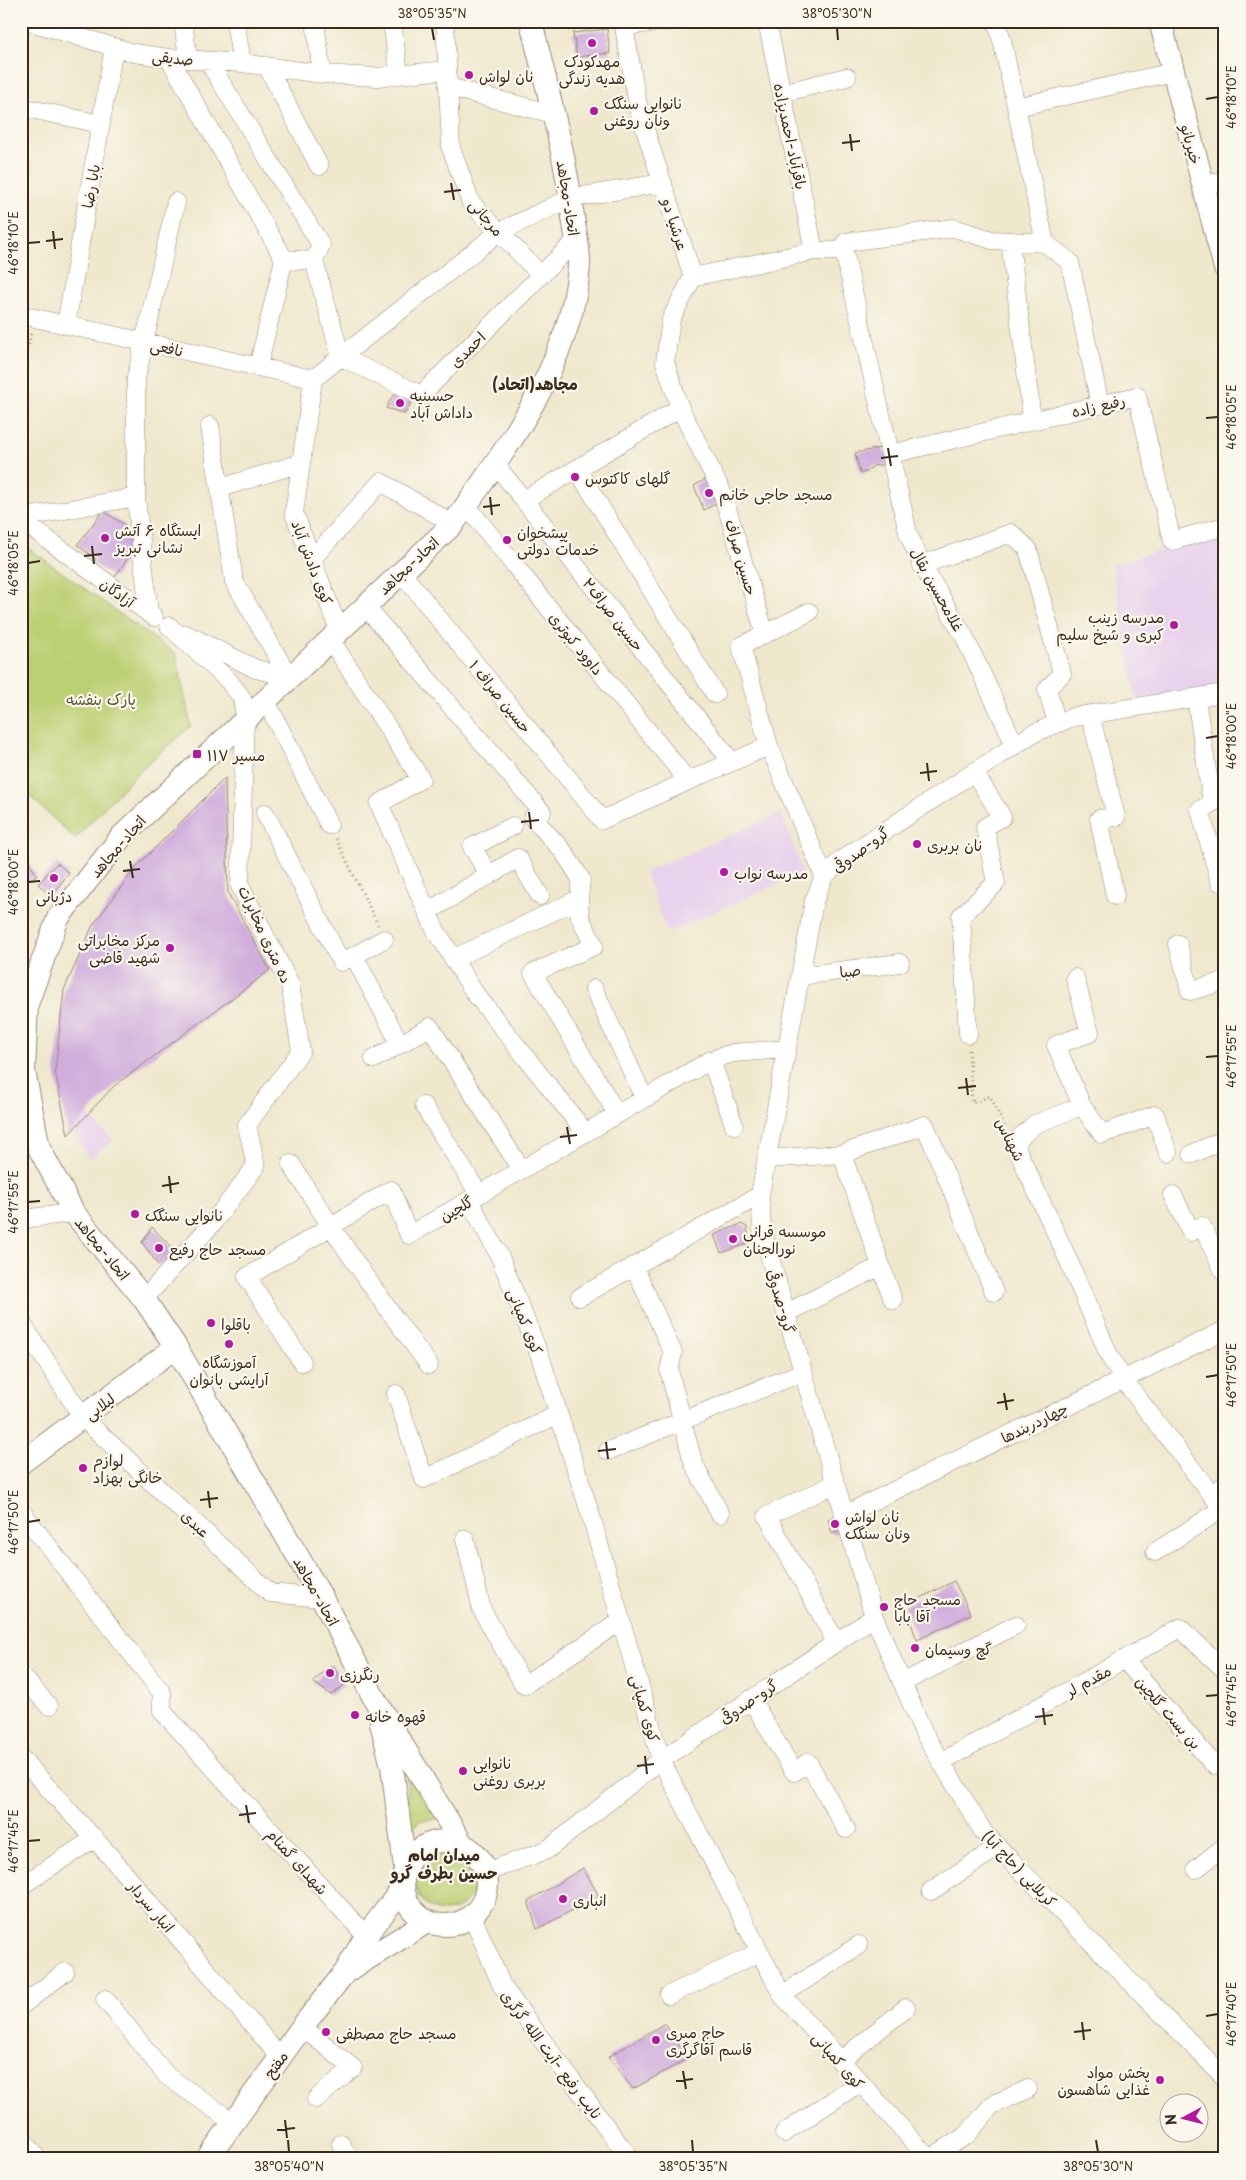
<svg xmlns="http://www.w3.org/2000/svg" width="1246" height="2180" font-family="'Playpen Sans','Playpen Sans Arabic',sans-serif">
	<style>
		.built { fill: #e9d2ed }
		.green { fill: #bccf72; stroke: #7c7c48 }
		.building { fill: #d0addd }
		.lines { fill: none; stroke-linecap: round; stroke-linejoin: round }
		.minor-casing { stroke: #958976; stroke-width: 19 }
		.major-casing { stroke: #958976; stroke-width: 24 }
		.path { stroke: #958976; stroke-width: 3; stroke-dasharray: 1 4; stroke-linecap: butt }
		.minor { stroke: #fff; stroke-width: 18 }
		.major { stroke: #fff; stroke-width: 22 }
		.ticks { fill: none; stroke: #3b2a1e; stroke-width: 2 }
		.poi-dot { fill: #b5179e; stroke: #fbf7ec; stroke-width: 2 }
		.labels { text-anchor: middle; dominant-baseline: central; stroke-width: 4.5; stroke-linejoin: round; paint-order: stroke }
		.street-label { font-size: 15px; fill: #3b2a1e; stroke: #fbf7ec }
		.poi-label { font-size: 15px; fill: #3b2a1e; stroke: #fbf7ec; text-anchor: start }
		.park-label { font-size: 15px; fill: #5b5333; stroke: #fbf7ec }
		.neighbourhood-label { font-size: 16px; font-weight: bold; fill: #3b2a1e; stroke: #fbf7ec }
		.neatline { fill: none; stroke: #3b2a1e; stroke-width: 2 }
		.ticks-label { font-size: 12px; text-anchor: middle; fill: #3b2a1e }
	</style>
	<rect width="100%" height="100%" fill="#fbf7ec"/>
	<filter id="ink" filterUnits="userSpaceOnUse"><feTurbulence type="fractalNoise" baseFrequency=".02" numOctaves="2"/><feDisplacementMap in="SourceGraphic" scale="10" xChannelSelector="R" yChannelSelector="G"/><feConvolveMatrix kernelMatrix="1 2 1 2 8 2 1 2 1" color-interpolation-filters="sRGB"/></filter>
	<filter id="wash" filterUnits="userSpaceOnUse"><feTurbulence type="fractalNoise" baseFrequency=".0096" numOctaves="4" result="noise"/><feDisplacementMap in="SourceGraphic" scale="20" xChannelSelector="R" yChannelSelector="G"/><feGaussianBlur stdDeviation="1.12" result="paint"/><feColorMatrix in="noise" values="0 0 0 0 0 0 0 0 0 0 0 0 0 0 0 0 0 1.4 0 .05"/><feComposite in="paint" operator="in"/></filter>
	<g filter="url(#wash)">
		<rect width="100%" height="100%" fill="#efe8cd"/>
		<path class="built" d="M1225 533V686L1137 707 1112 564Z
			M781 813 803 873 667 933 645 872Z
			M87 1115 114 1140 89 1159 73 1130Z"/>
		<path class="green" d="M21 543 176 654 191 726 140 770 75 839 21 788Z
			M405 1760 443 1818 420 1821 411 1829Z
			M415 1881a30 30 0 1 1 60 0a30 30 0 1 1-60 0Z"/>
		<g id="blocks">
			<path class="building" d="M607 29 610 53 577 57 573 33Z
				M399 391 413 399 405 414 386 408 392 397Z
				M881 448 895 463 873 466 867 472 860 473 855 453Z
				M714 474 723 500 704 510 694 486Z
				M103 511 125 525 120 532 137 545 114 578 93 563 96 559 77 545Z
				M225 778 228 893 270 970 114 1086 68 1135 55 1071 64 990 93 925 137 866Z
				M21 851 37 875 22 883 25 889 21 891Z
				M57 863 69 873 51 896 38 884Z
				M741 1224 747 1227 750 1243 721 1253 714 1235Z
				M152 1227 177 1253 158 1265 142 1242Z
				M838 1515 843 1530 832 1534 828 1519Z
				M954 1581 971 1614 917 1640 905 1606Z
				M332 1665 344 1685 331 1695 313 1682Z
				M583 1868 599 1896 537 1929 528 1901Z
				M665 2023 687 2059 633 2089 608 2057Z"/>
		</g>
	</g>
	<g filter="url(#ink)">
		<use href="#blocks" fill-opacity="0" stroke="#958976" stroke-width="1"/>
		<g class="lines">
			<defs>
				<path id="minor" d="M27 21 134 53 169 58 242 63 322 74 377 77 447 70
					M183 21 188 59
					M235 21 242 63
					M315 21 322 74
					M392 21 399 75
					M445 21 451 148 471 203 541 275
					M623 21 639 111 693 277 814 251H844
					M767 21 814 251
					M996 21 1002 40 1045 243 1070 262 1100 405
					M624 26 669 21
					M169 58 284 259
					M208 61 321 245 314 261
					M267 66 319 166
					M448 87 553 114
					M782 93 847 77
					M21 107 101 124
					M1016 107 1173 72
					M1204 187 1225 179
					M1010 241 1032 420
					M693 277 671 319 665 362 680 408 722 492 765 634
					M21 315 313 379
					M66 325 114 47
					M258 367 284 259 314 261 341 357 499 232 571 198 663 183
					M210 426 234 581 289 677
					M891 454 1137 396 1172 541 1225 526
					M496 465 732 762
					M577 469 715 694
					M220 488 301 463
					M524 500 680 408
					M466 505 688 781
					M21 518 136 497
					M21 520 154 617
					M312 559 381 482 453 524
					M922 565 1011 533 1028 549 1062 674 1047 689 1057 723
					M401 572 602 820 688 781 769 746 824 876
					M365 606 542 812 533 818 563 851 581 879 579 899 580 917 594 946 533 973 617 1114
					M149 614 136 497V378L176 202
					M339 630 294 513 313 379 341 357 421 395 576 240
					M186 634 256 669 289 677
					M330 639 421 779 379 804 435 929 474 992 585 1132
					M1196 698 1212 803 1200 810 1220 882
					M265 699 329 825
					M1090 714 1116 817 1099 819 1115 896
					M1015 745 964 636 922 565 908 533 844 251 846 242 954 228 992 240 1045 243
					M769 746 741 646 809 612
					M265 813 341 962 354 956
					M489 875 472 847 513 826
					M427 912 518 858 540 896
					M384 939 354 956 400 1044
					M1178 944 1190 991 1225 981
					M453 959 579 899
					M800 976 900 963
					M1075 978 1090 1033 1056 1045 1082 1106 1035 1124 1014 1143 1066 1255 1109 1355 1123 1379 1225 1512
					M594 989 644 1098
					M968 1034 961 916 996 883 985 827 1002 817 974 772
					M374 1059 430 1027 521 1169
					M711 1060 734 1125
					M424 1106 479 1194
					M1082 1106 1102 1134 1155 1115 1168 1153
					M842 1154 893 1300
					M1192 1154 1225 1139
					M766 1159 842 1154 925 1125 994 1292
					M291 1164C334 1233 380 1300 429 1365
					M1173 1195 1191 1232 1202 1226 1225 1274
					M469 1200 500 1257 540 1356 591 1516 661 1760 782 1995 929 2159
					M21 1219 74 1213
					M634 1266 673 1353 669 1370 693 1462 720 1514
					M580 1297 760 1195
					M144 1299 212 1224 256 1166 247 1125 301 1051 290 984 240 886 245 718 242 698 228 680 169 626
					M786 1313 881 1266
					M21 1322 83 1418 270 1593 322 1598
					M302 1362 247 1277 391 1190 409 1235 711 1060 733 1053 787 1049
					M396 1394 424 1479 557 1415
					M608 1451 803 1372
					M835 1484 767 1516 836 1642
					M1211 1494 1225 1485
					M21 1511 162 1693V1711L366 1936
					M844 1515 1225 1330
					M465 1539 482 1610 524 1685 621 1621
					M1155 1552 1222 1509
					M874 1617 924 1733 984 1833 1225 2078
					M1124 1659 1214 1765
					M21 1675 49 1706
					M902 1683 1016 1625
					M751 1699 794 1772 808 1762 846 1829
					M21 1758 109 1855 280 2057
					M941 1762 1180 1628 1225 1670
					M1196 1869 1225 1846
					M486 1872 547 1850 661 1760 874 1617 762 1230 760 1195 814 901 824 876 844 858 1032 734 1073 717 1225 693
					M21 1886 95 1838
					M931 1891 998 1847
					M472 1916 502 1986 630 2159
					M669 1995 760 1952
					M782 1995 859 1945
					M105 1999 167 2076 233 2122
					M21 2006 65 1972
					M302 2027 353 2068 316 2099
					M840 2061 906 2008
					M784 2133 859 2083
					M21 2137 38 2159
					M341 2144 349 2159
					M929 2159 967 2135 992 2105 1028 2089"/>
				<path id="major" d="M1160 21 1225 268
					M21 1463 176 1347
					M381 1723 392 1766 405 1867
					M403 1883a42 42 0 1 1 84 0a42 42 0 1 1-84 0Z
					M462 1844 374 1698 322 1598 176 1347 144 1299 74 1213 39 1148 24 1071 27 1004 58 918 122 836 453 524C507 448 572 362 579 266 580 250 575 233 573 217 565 151 546 86 531 21
					M349 1970 427 1922
					M207 2159 302 2027 346 1971 366 1936 402 1889"/>
			</defs>
			<use href="#minor" class="minor-casing"/>
			<use href="#major" class="major-casing"/>
			<path class="path" d="M21 384 31 333
				M336 839 378 925
				M969 1050 972 1103 990 1096 1006 1129"/>
			<use href="#minor" class="minor"/>
			<use href="#major" class="major"/>
		</g>
	</g>
	<path class="ticks" d="M432 28 434 40M837 28 838 40M1206 99 1218 97M850 134 852 151M842 143 860 141M451 183 454 200M444 192 461 190M53 231 55 249M46 241 63 239M28 243 40 242M1206 418 1218 417M888 448 891 466M881 458 898 456M490 497 492 515M483 507 500 505M92 546 94 564M84 556 102 554M28 563 40 561M1206 738 1218 736M927 763 929 781M920 773 937 771M529 812 531 829M521 822 539 820M130 861 133 878M123 871 140 869M28 882 40 881M1206 1057 1218 1056M966 1078 968 1095M958 1088 976 1086M567 1127 570 1144M560 1137 577 1135M169 1176 171 1193M162 1186 179 1183M28 1202 40 1201M1206 1377 1218 1375M1004 1393 1007 1410M997 1403 1014 1400M606 1442 608 1459M598 1451 616 1449M208 1491 210 1508M200 1500 218 1498M28 1522 40 1520M1206 1696 1218 1695M1043 1708 1045 1725M1035 1717 1053 1715M645 1756 647 1774M637 1766 654 1764M246 1805 249 1823M239 1815 256 1813M28 1841 40 1840M1206 2016 1218 2014M1082 2022 1084 2040M1074 2032 1091 2030M683 2071 686 2089M676 2081 693 2079M285 2120 287 2138M277 2130 295 2128M288 2140 289 2152M692 2140 693 2152M1096 2140 1098 2152"/>
	<g class="poi-dot">
		<circle cx="592" cy="43" r="5"/>
		<circle cx="469" cy="75" r="5"/>
		<circle cx="594" cy="111" r="5"/>
		<circle cx="400" cy="403" r="5"/>
		<circle cx="575" cy="477" r="5"/>
		<circle cx="709" cy="493" r="5"/>
		<circle cx="105" cy="538" r="5"/>
		<circle cx="507" cy="540" r="5"/>
		<circle cx="1174" cy="625" r="5"/>
		<rect x="192" y="749" width="10" height="10" rx="2.5"/>
		<circle cx="917" cy="844" r="5"/>
		<circle cx="724" cy="872" r="5"/>
		<circle cx="54" cy="878" r="5"/>
		<circle cx="170" cy="948" r="5"/>
		<circle cx="135" cy="1214" r="5"/>
		<circle cx="733" cy="1239" r="5"/>
		<circle cx="159" cy="1248" r="5"/>
		<circle cx="211" cy="1323" r="5"/>
		<circle cx="229" cy="1344" r="5"/>
		<circle cx="83" cy="1468" r="5"/>
		<circle cx="835" cy="1524" r="5"/>
		<circle cx="884" cy="1607" r="5"/>
		<circle cx="915" cy="1648" r="5"/>
		<circle cx="330" cy="1673" r="5"/>
		<circle cx="355" cy="1715" r="5"/>
		<circle cx="463" cy="1771" r="5"/>
		<circle cx="563" cy="1899" r="5"/>
		<circle cx="326" cy="2032" r="5"/>
		<circle cx="656" cy="2040" r="5"/>
		<circle cx="1160" cy="2080" r="5"/>
	</g>
	<g class="labels">
		<g class="street-label">
			<text transform="translate(173 57) rotate(6)">صدیقی</text>
			<text transform="translate(791 136) rotate(78)">باقرآباد-احمدیزاده</text>
			<text transform="translate(1192 144) rotate(75)">خیربانو</text>
			<text transform="translate(90 186) rotate(-80)">بابا رضا</text>
			<text transform="translate(569 198) rotate(81)">اتحاد-مجاهد</text>
			<text transform="translate(487 217) rotate(49)">مرجانی</text>
			<text transform="translate(676 224) rotate(72)">عرشیا دو</text>
			<text transform="translate(167 347) rotate(12)">نافعی</text>
			<text transform="translate(467 349) rotate(-45)">احمدی</text>
			<text transform="translate(1098 405) rotate(-13)">رفیع زاده</text>
			<text transform="translate(742 557) rotate(74)">حسین صراف</text>
			<text transform="translate(313 562) rotate(69)">کوی دادش آباد</text>
			<text transform="translate(408 565) rotate(-43)">اتحاد-مجاهد</text>
			<text transform="translate(938 589) rotate(61)">غلامحسین بقال</text>
			<text transform="translate(118 592) rotate(36)">آزادگان</text>
			<text transform="translate(614 614) rotate(52)">حسین صراف۲</text>
			<text transform="translate(577 643) rotate(51)">داوود کبوتری</text>
			<text transform="translate(501 696) rotate(51)">حسین صراف ۱</text>
			<text transform="translate(117 846) rotate(-49)">اتحاد-مجاهد</text>
			<text transform="translate(860 849) rotate(-36)">گرو-صدوقی</text>
			<text transform="translate(266 934) rotate(65)">ده متری مخابرات</text>
			<text transform="translate(850 970) rotate(-7)">صبا</text>
			<text transform="translate(1011 1139) rotate(64)">شهناس</text>
			<text transform="translate(456 1208) rotate(-30)">گلچین</text>
			<text transform="translate(103 1248) rotate(51)">اتحاد-مجاهد</text>
			<text transform="translate(782 1301) rotate(74)">گرو-صدوقی</text>
			<text transform="translate(526 1321) rotate(68)">کوی کمپانی</text>
			<text transform="translate(99 1406) rotate(-37)">لیلابی</text>
			<text transform="translate(1034 1422) rotate(-26)">چهاردربندها</text>
			<text transform="translate(196 1523) rotate(43)">عبدی</text>
			<text transform="translate(317 1591) rotate(61)">اتحاد-مجاهد</text>
			<text transform="translate(1088 1680) rotate(-29)">مقدم لر</text>
			<text transform="translate(748 1701) rotate(-34)">گرو-صدوقی</text>
			<text transform="translate(646 1708) rotate(74)">کوی کمپانی</text>
			<text transform="translate(1169 1712) rotate(49)">بن بست گلچین</text>
			<text transform="translate(298 1861) rotate(48)">شهدای گمنام</text>
			<text transform="translate(1020 1868) rotate(46)">کربلایی (حاج آبا)</text>
			<text transform="translate(152 1906) rotate(50)">انبار سردار</text>
			<text transform="translate(552 2054) rotate(53)">نایب رفیع -آیت الله گرگری</text>
			<text transform="translate(839 2060) rotate(49)">کوی کمپانی</text>
			<text transform="translate(275 2064) rotate(-54)">مفتح</text>
		</g>
		<g class="poi-label">
			<text x="592" y="60" text-anchor="middle">مهدکودک<tspan x="592" dy="17">هدیه زندگی</tspan></text>
			<text x="479" y="75">نان لواش</text>
			<text x="604" y="102">نانوایی سنگک<tspan x="604" dy="17">ونان روغنی</tspan></text>
			<text x="410" y="394">حسینیه<tspan x="410" dy="17">داداش آباد</tspan></text>
			<text x="585" y="477">گلهای کاکتوس</text>
			<text x="719" y="493">مسجد حاجی خانم</text>
			<text x="115" y="529">ایستگاه ۶ آتش<tspan x="115" dy="17">نشانی تبریز</tspan></text>
			<text x="517" y="531">پیشخوان<tspan x="517" dy="17">خدمات دولتی</tspan></text>
			<text x="1164" y="616" text-anchor="end">مدرسه زینب<tspan x="1164" dy="17">کبری و شیخ سلیم</tspan></text>
			<text x="207" y="754">مسیر ۱۱۷</text>
			<text x="927" y="844">نان بربری</text>
			<text x="734" y="872">مدرسه نواب</text>
			<text x="54" y="895" text-anchor="middle">دژبانی</text>
			<text x="160" y="939" text-anchor="end">مرکز مخابراتی<tspan x="160" dy="17">شهید قاضی</tspan></text>
			<text x="145" y="1214">نانوایی سنگک</text>
			<text x="743" y="1230">موسسه قرانی<tspan x="743" dy="17">نورالجنان</tspan></text>
			<text x="169" y="1248">مسجد حاج رفیع</text>
			<text x="221" y="1323">باقلوا</text>
			<text x="229" y="1361" text-anchor="middle">آموزشگاه<tspan x="229" dy="17">آرایشی بانوان</tspan></text>
			<text x="93" y="1459">لوازم<tspan x="93" dy="17">خانگی بهزاد</tspan></text>
			<text x="845" y="1515">نان لواش<tspan x="845" dy="17">ونان سنگک</tspan></text>
			<text x="894" y="1598">مسجد حاج<tspan x="894" dy="17">آقا بابا</tspan></text>
			<text x="925" y="1648">گچ وسیمان</text>
			<text x="340" y="1673">رنگرزی</text>
			<text x="365" y="1715">قهوه خانه</text>
			<text x="473" y="1762">نانوایی<tspan x="473" dy="17">بربری روغنی</tspan></text>
			<text x="573" y="1899">انباری</text>
			<text x="666" y="2031">حاج میری<tspan x="666" dy="17">قاسم آقاگرگری</tspan></text>
			<text x="336" y="2032">مسجد حاج مصطفی</text>
			<text x="1150" y="2071" text-anchor="end">پخش مواد<tspan x="1150" dy="17">غذایی شاهسون</tspan></text>
		</g>
		<g class="park-label">
			<text x="101" y="698">پارک بنفشه</text>
		</g>
		<g class="neighbourhood-label">
			<text x="535" y="383">مجاهد(اتحاد)</text>
			<text x="444" y="1854">میدان امام<tspan x="444" dy="18">حسین بطرف گرو</tspan></text>
		</g>
	</g>
	<rect width="1246" height="2180" fill="none" stroke="#fbf7ec" stroke-width="55"/>
	<g transform="translate(1184 2118) rotate(263)"><circle r="24" fill="#fbf7ec" stroke="#aea59a"/>
	<path d="M0-4L9 19L0 12L-9 19Z" fill="#b5179e"/>
	<text y="-8" font-size="14" font-weight="bold" text-anchor="middle" fill="#3b2a1e">N</text>
	</g>
	<rect x="28" y="28" width="1190" height="2124" class="neatline"/>
	<g class="ticks-label">
		<text x="432" y="18">38°05'35"N</text>
		<text x="837" y="18">38°05'30"N</text>
		<text transform="translate(1232 97) rotate(-90)" y="4">46°18'10"E</text>
		<text transform="translate(14 243) rotate(-90)" y="4">46°18'10"E</text>
		<text transform="translate(1232 417) rotate(-90)" y="4">46°18'05"E</text>
		<text transform="translate(14 563) rotate(-90)" y="4">46°18'05"E</text>
		<text transform="translate(1232 736) rotate(-90)" y="4">46°18'00"E</text>
		<text transform="translate(14 882) rotate(-90)" y="4">46°18'00"E</text>
		<text transform="translate(1232 1056) rotate(-90)" y="4">46°17'55"E</text>
		<text transform="translate(14 1202) rotate(-90)" y="4">46°17'55"E</text>
		<text transform="translate(1232 1375) rotate(-90)" y="4">46°17'50"E</text>
		<text transform="translate(14 1522) rotate(-90)" y="4">46°17'50"E</text>
		<text transform="translate(1232 1695) rotate(-90)" y="4">46°17'45"E</text>
		<text transform="translate(14 1841) rotate(-90)" y="4">46°17'45"E</text>
		<text transform="translate(1232 2014) rotate(-90)" y="4">46°17'40"E</text>
		<text x="289" y="2171">38°05'40"N</text>
		<text x="693" y="2171">38°05'35"N</text>
		<text x="1098" y="2171">38°05'30"N</text>
	</g>
</svg>
